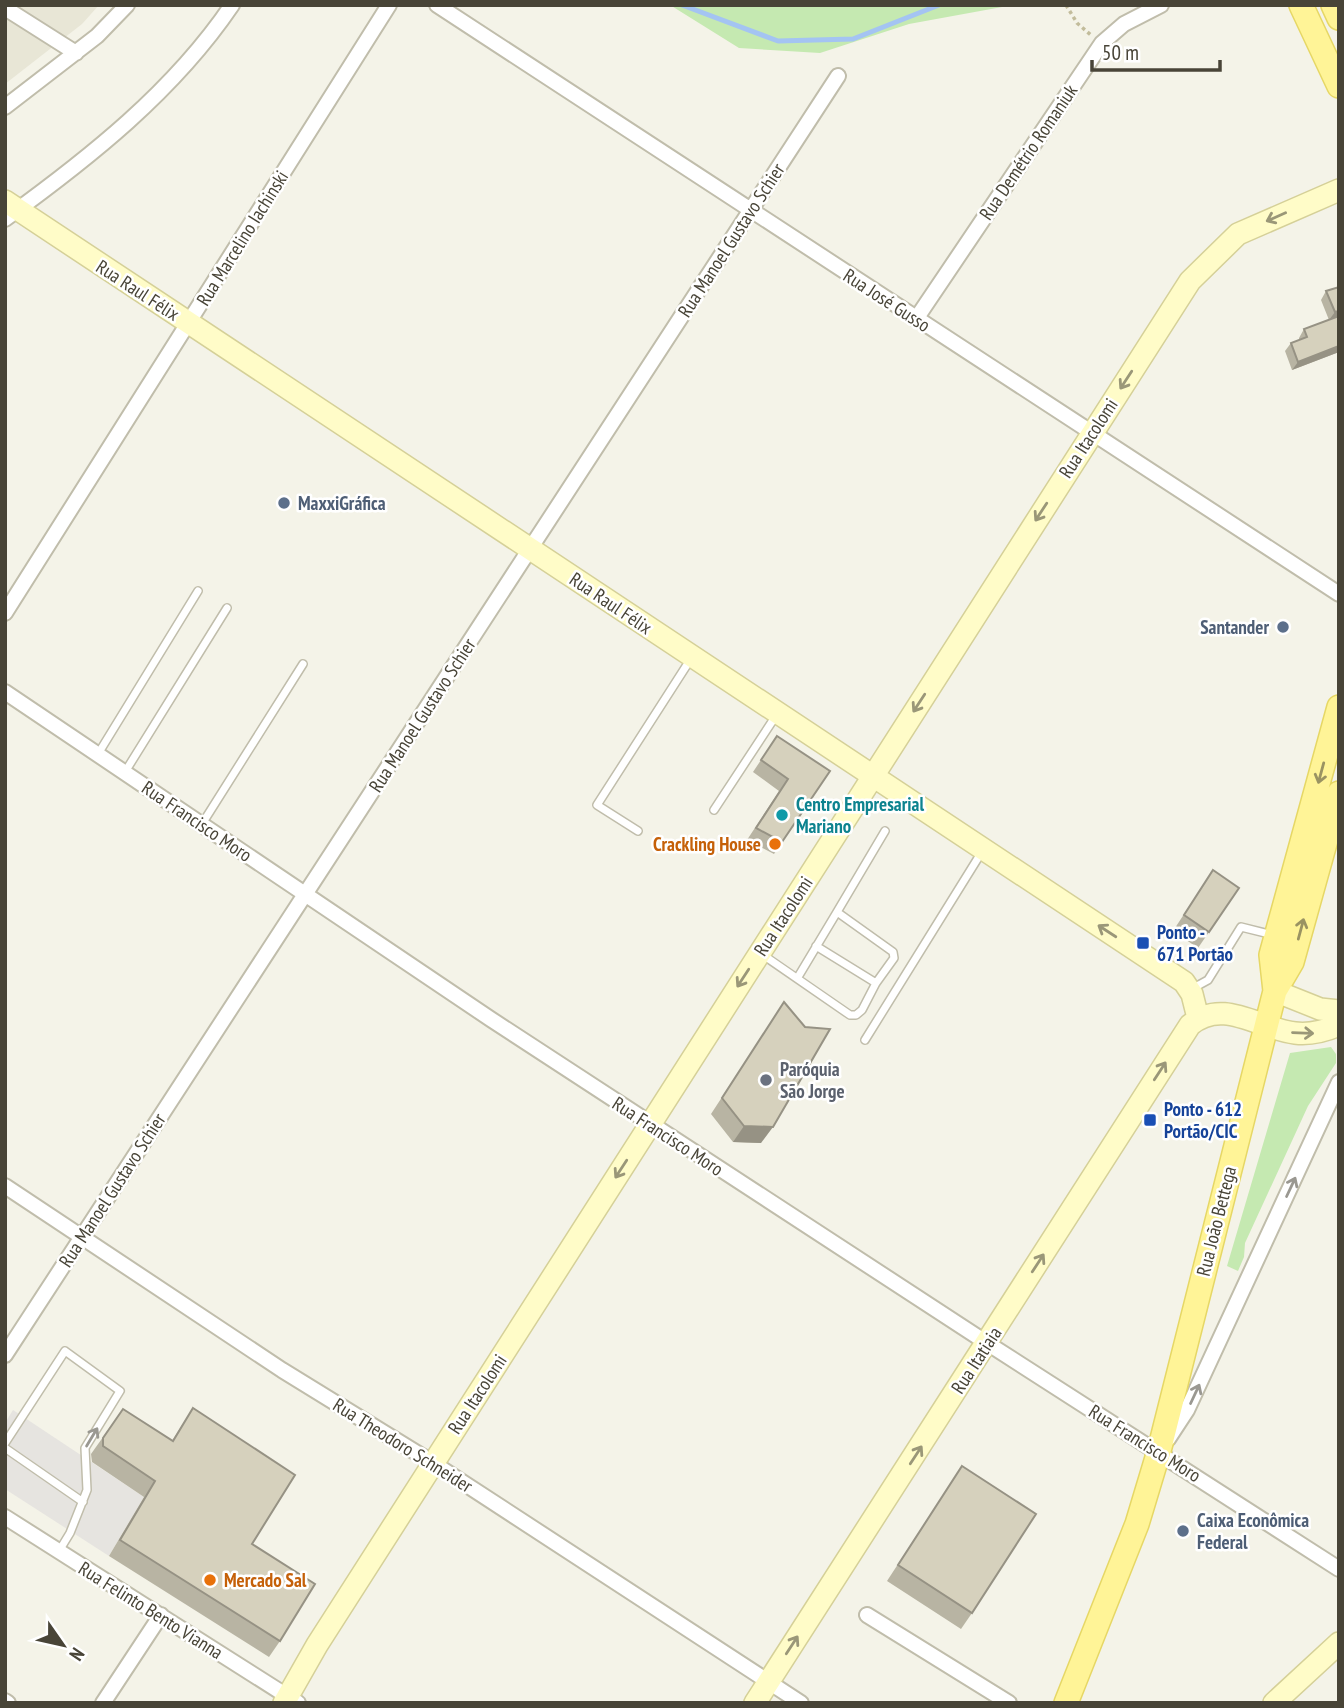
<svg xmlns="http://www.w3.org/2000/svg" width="1344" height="1708" font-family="'PT Sans Narrow',sans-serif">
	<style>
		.residential { fill: #e8e6d6 }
		.green { fill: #c5e9b1 }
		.parking { fill: #e6e4e0 }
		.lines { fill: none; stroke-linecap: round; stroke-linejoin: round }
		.stream { stroke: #a4c4f2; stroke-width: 5 }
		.lane-casing { stroke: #c0bdab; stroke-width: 10 }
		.street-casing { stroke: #c0bdab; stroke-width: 18 }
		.secondary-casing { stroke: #d5d098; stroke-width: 24 }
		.primary-casing { stroke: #e6d765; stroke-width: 26 }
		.path { stroke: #c2bc9b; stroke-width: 3.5; stroke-dasharray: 3.5 3.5; stroke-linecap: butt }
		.lane { stroke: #fff; stroke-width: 7 }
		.street { stroke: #fff; stroke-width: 14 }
		.secondary { stroke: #fffcc8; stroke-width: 21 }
		.primary { stroke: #fff497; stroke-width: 23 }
		.wall { fill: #b8b4a3 }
		.shaded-wall { fill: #969284 }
		.building { fill: #d6d1bd; stroke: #969284; stroke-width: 2 }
		.oneway { stroke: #9a9778 }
		.oneway2 { stroke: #9a9362 }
		.oneway3 { stroke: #9a9891 }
		.service-dot { fill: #5c6f8a; stroke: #fff; stroke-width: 2.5 }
		.culture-dot { fill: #0f9aa8; stroke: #fff; stroke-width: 2.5 }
		.food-dot { fill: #e8710a; stroke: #fff; stroke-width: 2.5 }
		.transit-dot { fill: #1a4fb4; stroke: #fff; stroke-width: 2.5 }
		.worship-dot { fill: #6b7280; stroke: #fff; stroke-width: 2.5 }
		.labels { text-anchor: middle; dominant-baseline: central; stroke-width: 5; stroke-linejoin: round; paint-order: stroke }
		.street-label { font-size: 19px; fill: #484437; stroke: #fff }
		.service-label { font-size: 19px; font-weight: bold; fill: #4e5e75; stroke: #fff; text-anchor: start }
		.culture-label { font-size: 19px; font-weight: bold; fill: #0d838f; stroke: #fff; text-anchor: start }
		.food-label { font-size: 19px; font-weight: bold; fill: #c56008; stroke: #fff; text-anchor: end }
		.transit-label { font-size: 19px; font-weight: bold; fill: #164399; stroke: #fff; text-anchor: start }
		.worship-label { font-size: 19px; font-weight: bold; fill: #5b616d; stroke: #fff; text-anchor: start }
	</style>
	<rect width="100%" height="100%" fill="#f4f3e8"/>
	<path class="residential" d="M5 5H99L82 24 5 84Z"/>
	<path class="green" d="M670 5H1013L909 24 820 53 739 48Z
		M1331 1047 1336 1054V1063L1308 1106 1245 1243 1244 1257 1238 1271 1227 1266 1290 1053Z"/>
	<path class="parking" d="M13 1410 144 1497 109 1556 5 1489V1423Z"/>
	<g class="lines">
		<path class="stream" d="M682 5 778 41 853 39 939 5"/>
		<defs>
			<path id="lane" d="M98 754 198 591
				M125 772 227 608
				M714 810 777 714
				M202 824 303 664
				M638 831 597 805 692 657
				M837 912 885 831
				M816 946 876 983
				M763 955 850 1015H856L862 1010 876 983 894 958 893 952 837 912 798 977
				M1191 986H1197L1208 980 1241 927 1273 935
				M865 1040 983 850
				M5 1443 65 1351 120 1391 85 1448 87 1490 70 1533 59 1551
				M5 1448 83 1502"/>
			<path id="street" d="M437 5 1339 594
				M5 8 76 53
				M5 107 97 36 127 5
				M5 219C89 158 173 92 232 5
				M916 319 1102 43 1124 24 1161 5
				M5 613 389 5
				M5 692 492 1020 987 1343 1339 1569
				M5 1186 282 1370 433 1463 801 1703
				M5 1355 838 76
				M1168 1439 1187 1410 1339 1082
				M5 1517 298 1703
				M867 1615 1009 1703
				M5 1701 8 1703
				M103 1703 161 1615"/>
			<path id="secondary" d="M5 201 1184 982 1192 994 1198 1018
				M1275 991 1320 1009 1339 1011
				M284 1703 317 1645 1190 281 1238 234 1339 190
				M755 1703 1190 1025C1223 997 1259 1029 1295 1033 1311 1035 1325 1031 1339 1025
				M1274 1703 1339 1643"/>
			<path id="primary" d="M1301 5 1339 86
				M1333 5 1339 18
				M1275 991 1271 955 1339 707
				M1066 1703 1137 1524 1159 1451 1275 991 1292 962 1339 793"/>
		</defs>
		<use href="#lane" class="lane-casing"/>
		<use href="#street" class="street-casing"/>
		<use href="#secondary" class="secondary-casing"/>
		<use href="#primary" class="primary-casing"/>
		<path class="path" d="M1066 5 1077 23 1092 36"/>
		<use href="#lane" class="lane"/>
		<use href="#street" class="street"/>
		<use href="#secondary" class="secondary"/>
		<use href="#primary" class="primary"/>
	</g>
	<path class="wall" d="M1339 287V352L1292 370 1285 351 1291 343 1299 340V338L1304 329 1329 320 1321 300 1326 291Z
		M777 736 830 771 774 854 747 840 779 791 753 772Z
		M1213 870 1209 932 1198 948 1173 931Z
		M784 1002 761 1143 733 1142 711 1114Z
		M193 1408 252 1544 280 1641 269 1657 109 1556 144 1497 92 1462 91 1454 123 1409 172 1441Z
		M962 1466 972 1613 961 1629 887 1581Z"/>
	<path class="shaded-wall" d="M1339 311V317L1329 320 1335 312Z
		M1339 346V352L1292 370 1298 362Z
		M744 1126 773 1127 761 1143 733 1142Z"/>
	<path class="building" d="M1339 287V311L1335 312 1326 291Z
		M1339 316V346L1298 362 1291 343 1307 337 1304 329Z
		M777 736 830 771 782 842 756 828 788 779 761 760Z
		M1213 870 1239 888 1209 932 1184 915Z
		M784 1002 805 1027 830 1029 773 1127 744 1126 722 1098Z
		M193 1408 295 1475 252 1544 315 1584 280 1641 120 1540 155 1481 103 1446V1438L123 1409 173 1441Z
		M962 1466 1036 1514 972 1613 898 1565Z"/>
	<defs><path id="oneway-shaft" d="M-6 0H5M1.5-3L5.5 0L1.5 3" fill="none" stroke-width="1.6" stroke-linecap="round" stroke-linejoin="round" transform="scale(1.75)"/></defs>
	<g class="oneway">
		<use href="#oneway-shaft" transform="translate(1276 217) rotate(156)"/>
		<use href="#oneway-shaft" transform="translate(1126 380) rotate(123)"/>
		<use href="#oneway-shaft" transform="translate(1041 512) rotate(123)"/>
		<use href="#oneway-shaft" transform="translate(919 703) rotate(123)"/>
		<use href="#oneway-shaft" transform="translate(1107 931) rotate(-147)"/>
		<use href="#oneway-shaft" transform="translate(743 978) rotate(123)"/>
		<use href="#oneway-shaft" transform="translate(1303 1033) rotate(2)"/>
		<use href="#oneway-shaft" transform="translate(1160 1071) rotate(-57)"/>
		<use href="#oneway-shaft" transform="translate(621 1169) rotate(123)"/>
		<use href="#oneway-shaft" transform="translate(1038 1263) rotate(-57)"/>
		<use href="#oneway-shaft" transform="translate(916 1455) rotate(-57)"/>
		<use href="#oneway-shaft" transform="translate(792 1645) rotate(-57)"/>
	</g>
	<g class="oneway2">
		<use href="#oneway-shaft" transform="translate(1321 773) rotate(105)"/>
		<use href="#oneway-shaft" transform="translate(1301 929) rotate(-75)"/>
	</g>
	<g class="oneway3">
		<use href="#oneway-shaft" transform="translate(1291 1187) rotate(-65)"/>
		<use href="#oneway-shaft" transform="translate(1195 1394) rotate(-65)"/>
		<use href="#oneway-shaft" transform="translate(92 1437) rotate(-59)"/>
	</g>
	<g class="service-dot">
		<circle cx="284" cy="503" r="7"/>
		<circle cx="1283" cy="627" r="7"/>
		<circle cx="1183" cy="1531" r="7"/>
	</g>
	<circle class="culture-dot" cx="782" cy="815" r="7"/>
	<g class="food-dot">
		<circle cx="775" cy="844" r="7"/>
		<circle cx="210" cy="1580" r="7"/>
	</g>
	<g class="transit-dot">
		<rect x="1136" y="936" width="14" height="14" rx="3.5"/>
		<rect x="1143" y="1113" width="14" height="14" rx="3.5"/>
	</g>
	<circle class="worship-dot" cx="766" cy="1080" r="7"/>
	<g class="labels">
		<g class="street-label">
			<text transform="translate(1028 152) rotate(-56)">Rua Demétrio Romaniuk</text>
			<text transform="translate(242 238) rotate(-58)">Rua Marcelino Iachinski</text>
			<text transform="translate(731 240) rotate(-57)">Rua Manoel Gustavo Schier</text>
			<text transform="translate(138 290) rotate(33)">Rua Raul Félix</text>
			<text transform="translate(887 300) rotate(33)">Rua José Gusso</text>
			<text transform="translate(1088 438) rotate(-57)">Rua Itacolomi</text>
			<text transform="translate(611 603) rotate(34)">Rua Raul Félix</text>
			<text transform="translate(422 715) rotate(-57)">Rua Manoel Gustavo Schier</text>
			<text transform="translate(197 821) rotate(34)">Rua Francisco Moro</text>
			<text transform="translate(783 916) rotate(-57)">Rua Itacolomi</text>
			<text transform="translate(668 1136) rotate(33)">Rua Francisco Moro</text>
			<text transform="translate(112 1190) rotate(-57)">Rua Manoel Gustavo Schier</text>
			<text transform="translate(1216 1221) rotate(-76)">Rua João Bettega</text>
			<text transform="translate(976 1360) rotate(-57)">Rua Itatiaia</text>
			<text transform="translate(477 1394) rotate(-57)">Rua Itacolomi</text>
			<text transform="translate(1145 1443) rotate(32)">Rua Francisco Moro</text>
			<text transform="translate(403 1445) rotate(32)">Rua Theodoro Schneider</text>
			<text transform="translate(151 1610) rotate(32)">Rua Felinto Bento Vianna</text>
		</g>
		<g class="service-label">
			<text x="298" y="503">MaxxiGráfica</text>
			<text x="1269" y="627" text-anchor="end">Santander</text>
			<text x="1197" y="1520">Caixa Econômica<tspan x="1197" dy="22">Federal</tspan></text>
		</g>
		<g class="culture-label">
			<text x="796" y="804">Centro Empresarial<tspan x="796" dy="22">Mariano</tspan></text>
		</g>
		<g class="food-label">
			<text x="761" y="844">Crackling House</text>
			<text x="224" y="1580" text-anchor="start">Mercado Sal</text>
		</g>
		<g class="transit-label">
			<text x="1157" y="932">Ponto -<tspan x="1157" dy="22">671 Portão</tspan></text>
			<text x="1164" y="1109">Ponto - 612<tspan x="1164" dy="22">Portão/CIC</tspan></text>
		</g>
		<g class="worship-label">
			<text x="780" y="1069">Paróquia<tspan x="780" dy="22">São Jorge</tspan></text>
		</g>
	</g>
	<rect width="1344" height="1708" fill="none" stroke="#484437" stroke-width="14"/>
	<g transform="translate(63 1645) rotate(124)" stroke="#ffffff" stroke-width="5" paint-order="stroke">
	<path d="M0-5L12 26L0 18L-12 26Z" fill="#484437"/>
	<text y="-10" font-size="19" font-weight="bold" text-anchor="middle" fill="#484437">N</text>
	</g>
	<path d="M1092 60v10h128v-10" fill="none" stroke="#484437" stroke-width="3.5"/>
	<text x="1102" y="60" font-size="21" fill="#484437" stroke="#ffffff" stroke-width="5" paint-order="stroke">50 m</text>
</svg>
